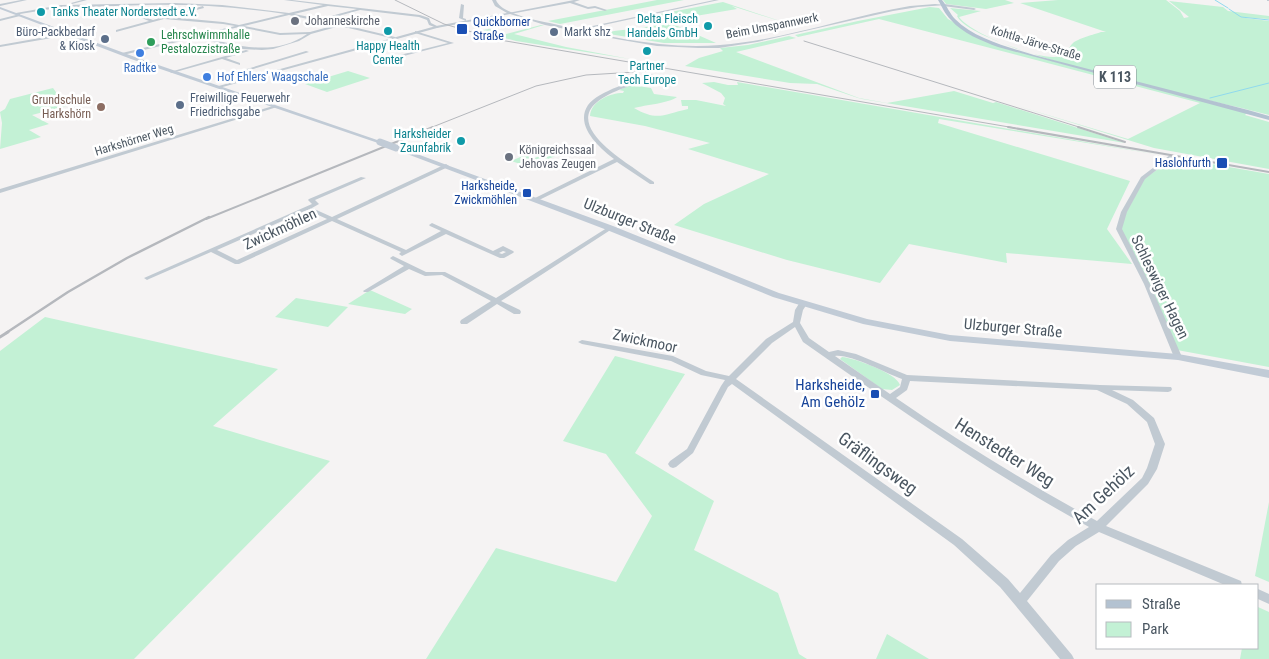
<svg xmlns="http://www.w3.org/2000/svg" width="1269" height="659" font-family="'Roboto Condensed',sans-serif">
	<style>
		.green { fill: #c3f1d5 }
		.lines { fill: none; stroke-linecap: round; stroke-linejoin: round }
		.stream { stroke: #90daee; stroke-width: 1 }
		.minor { fill: #c1cad2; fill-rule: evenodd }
		.tertiary { fill: #c1cad2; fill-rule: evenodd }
		.secondary { fill: #c1cbd6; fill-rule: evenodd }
		.primary { fill: #b3c2d1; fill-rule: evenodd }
		.rail-far3 { stroke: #b5b8bd; stroke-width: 1 }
		.rail-far2 { stroke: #b5b8bd; stroke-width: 2 }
		.rail-far1 { stroke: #b5b8bd; stroke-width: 2.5 }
		.rail { stroke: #b5b8bd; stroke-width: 3 }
		.secondary-bridge { stroke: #c1cbd6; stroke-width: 7 }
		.culture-dot { fill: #0f9aa8; stroke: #fff; stroke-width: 2 }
		.worship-dot { fill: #6b7280; stroke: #fff; stroke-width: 2 }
		.transit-dot { fill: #1a4fb4; stroke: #fff; stroke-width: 2 }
		.service-dot { fill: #5c6f8a; stroke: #fff; stroke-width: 2 }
		.leisure-dot { fill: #2e9e5b; stroke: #fff; stroke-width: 2 }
		.shop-dot { fill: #3f7fe0; stroke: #fff; stroke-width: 2 }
		.education-dot { fill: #8d6e63; stroke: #fff; stroke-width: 2 }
		.labels { text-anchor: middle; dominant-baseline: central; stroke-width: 5; stroke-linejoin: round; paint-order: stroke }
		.far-culture-label { font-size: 12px; fill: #0d838f; stroke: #fff; text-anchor: end }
		.far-worship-label { font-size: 12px; fill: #5b616d; stroke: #fff; text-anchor: start }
		.far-transit-label { font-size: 12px; fill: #164399; stroke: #fff; text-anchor: end }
		.far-street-label { font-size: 12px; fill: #4a5661; stroke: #fff }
		.far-service-label { font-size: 12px; fill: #4e5e75; stroke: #fff; text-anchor: start }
		.far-leisure-label { font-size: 12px; fill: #27864d; stroke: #fff; text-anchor: start }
		.far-shop-label { font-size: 12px; fill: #366cbe; stroke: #fff }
		.far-education-label { font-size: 12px; fill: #785e54; stroke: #fff; text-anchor: end }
		.shield { fill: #fff; stroke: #808990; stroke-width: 1 }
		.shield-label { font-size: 14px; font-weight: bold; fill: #4a5661 }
		.street-label { font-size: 15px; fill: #4a5661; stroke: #fff }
		.transit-label { font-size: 15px; fill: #164399; stroke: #fff; text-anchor: end }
		.near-street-label { font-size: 18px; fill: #4a5661; stroke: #fff }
	</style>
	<rect width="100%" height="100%" fill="#f5f3f3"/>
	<path class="green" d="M657 0H684L560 24 548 21Z
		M943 0H1005L1014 3 986 9 946 4Z
		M1058 0H1166L1180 11 1184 18 1189 17 1169 1 1223 7 1228 11 1269 16V19L1238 17 1269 21V115C1220 101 975 52 957 16L958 15 950 8 981 11 959 17C970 33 1042 63 1060 56 1068 53 1068 48 1073 43 1077 39 1095 34 1101 32H1106L1020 3Z
		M723 2 792 25 732 6 737 9 666 21 716 43H664L603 33C621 29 637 30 656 25L639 18Z
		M930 7 939 8 948 19 979 37 1019 52 1247 113 1245 115 1269 122V169L1154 148 1014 105 1128 139 1200 103 879 19 798 37 795 35 858 21Z
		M541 25H544L514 34 566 47 630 59 516 41 479 31 489 29 506 34Z
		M789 36 796 38 736 52 859 98 887 103 954 91 993 103 996 102 1125 143 862 99 858 98 817 84 790 83 685 66 699 58 723 51 720 48 748 45Z
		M348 71 370 78 327 92 305 84Z
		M714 82 728 85H738L737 82 1161 155 939 119 938 123 1130 181 1107 229 1132 264 1006 253 1007 263 909 244 880 283 787 260 674 225 704 204 769 174 688 149 710 143 645 126 590 116C591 101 610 93 623 93L624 91 619 90 631 85 651 88 654 94 677 97C670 103 645 105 634 108 658 122 664 114 688 109V106H682L681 100H696L726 106 723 104 725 98 721 93 702 83Z
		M53 88 66 106 32 115 49 124 29 130 41 137 0 149 2 123 0 112 5 109 10 99Z
		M553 149 562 153 530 167 511 161 525 155 535 158Z
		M1170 161 1197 169 1200 162 1269 174V367L1177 350 1120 230 1126 213 1145 178Z
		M370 290 412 309 405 314 348 304Z
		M296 298 348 307 328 327 275 317Z
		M45 317 278 369 213 426 330 461 134 659H0V351Z
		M615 356 685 374 635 453 714 501 694 550 778 593 799 654 807 659H426L496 548 616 582 652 516 606 454 563 441Z
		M842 357C854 358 897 373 900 385L892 390 882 389 840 359Z
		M1269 502V582L1255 576Z
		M1258 607 1269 612V659H1240L1242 648H1258Z
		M887 634 929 659H876Z"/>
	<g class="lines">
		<path class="stream" d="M1215 0 1228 8
			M1229 9 1241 17 1269 20
			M1210 98 1269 83"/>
		<path class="minor" d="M21 0H27L0 6V4Z
			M82 0H87L72 4 71 3Z
			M284 0H292L420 15 429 18 431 23 439 27 437 28 429 25 427 20 419 17 360 10 324 20 395 37V39L340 26 311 34 299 41 273 49 262 50 242 49 220 44 198 37 123 55 122 53 235 26 223 24 164 19 116 32V30L149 21 129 13 144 5 57 8 20 14V16L0 21V19L16 15V13L61 5 175 3 222 5 289 13 323 5ZM144 5C191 4 238 7 285 14L239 25 223 22 169 17 204 8 203 6 153 20 134 13 145 7ZM328 6 357 9 320 19 294 14ZM289 15 336 25 310 32 280 33 244 26ZM239 27 280 35 307 34C275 57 235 46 201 36Z
			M574 0H580L574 2 588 7 595 6 607 10 605 11 595 8 588 9 570 3 510 14 508 13Z
			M714 0H719L576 31 574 30Z
			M1267 0H1269V1H1267Z
			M461 4 464 5 463 18 466 19V21L459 18Z
			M944 4 974 8 976 9 974 10 943 6Z
			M415 31 454 43 392 59 396 60V62L387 64 380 62V60L448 43 415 33Z
			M68 33 69 35 0 47V45Z
			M246 50 249 51 226 58 240 63V65L222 59 172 73 170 72Z
			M306 51 309 52 240 73 237 72Z
			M651 74 654 75C636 86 612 89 596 103 569 126 619 158 635 169 641 173 647 178 654 182V184H650L617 162 537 201H533V199L614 159C600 148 574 126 588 105 598 91 635 81 651 74Z
			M273 106 277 107 0 193V189Z
			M1170 155 1173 157 1172 158 1145 179 1127 212 1122 229 1150 284 1182 357 1178 360 1174 357 1144 284 1116 229 1121 212 1141 177Z
			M446 164 449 166 448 167 337 219 406 250 441 231 430 226 429 225 432 223 493 251 503 246 513 251 514 252 513 253 504 258H500L446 234 402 256 399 254 401 252 332 221 239 264H235L211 252 149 279 147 280 144 278 312 204 308 200 309 199 361 177 366 178 315 200 319 204 312 208 332 217ZM307 210 327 219 237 260 217 250ZM503 251 506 252 502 254 499 253Z
			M610 226 613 228 612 229 501 301 520 310 521 312 520 314H514L497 304 467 324H461L460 322 461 320 491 301 442 275 425 276 409 269 368 292H364L363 291 404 266 391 259 390 258 393 256 426 272H445L496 298Z
			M800 302H803L807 304 803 310 800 323 809 338 829 352 838 350 856 354 907 375 1100 385 1171 387 1172 389 1171 391 1168 392 1112 390 1133 400 1154 418 1165 444 1157 469 1148 484 1106 526 1241 581 1242 585H1225L1099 532 1076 546 1059 561 1027 601 1072 655 1074 659H1060L1000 587 954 545 732 384 728 387 693 453 676 467 673 468 670 467 668 464 670 461 687 449 721 386 725 380 701 375 671 361 582 344 578 342 582 340 673 356 706 371 729 376 766 339 793 322 795 310ZM795 327 803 342C896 407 989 472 1089 527L1068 540 1051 555 1020 593 1008 579 962 539 736 379 772 343ZM835 356C851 354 885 373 902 379L900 387 890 394ZM910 381 1097 390 1127 404 1147 422 1155 444 1147 468 1142 478 1097 521C1028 484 960 442 896 398L907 390Z
			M1258 589 1269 594V604L1258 599Z"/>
		<path class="tertiary" d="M492 0H496C501 14 539 21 554 24 607 36 664 50 720 45 784 40 846 17 910 6L935 4 946 5 918 7 893 11 757 42 719 48H698L657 46 616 39 545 25 510 14 437 28 219 88 215 87 436 26 507 13 495 6Z"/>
		<path class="secondary" d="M0 7 135 57 383 142 378 143 131 59 0 9Z
			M394 147H398L613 226 779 293 867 319 950 335 1178 354 1269 370V378L1178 360 950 341 863 324 773 297 607 230 394 149Z"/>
		<path class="primary" d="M938 0H942C947 6 950 14 955 19 975 39 1008 47 1034 55L1248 110 1269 116V120L998 47C982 41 962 33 951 20 945 14 942 7 938 0Z"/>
		<path class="rail-far3" d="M395 0 444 24 500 40 1015 128
			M804 41 1082 128
			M430 128 536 86 586 75 652 71"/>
		<path class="rail-far2" d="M1008 127 1269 172
			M1078 127 1125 142
			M206 219 433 127"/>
		<path class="rail-far1" d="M6 333 68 292 127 258 209 217"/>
		<path class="rail" d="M0 337 8 332"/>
		<path class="secondary-bridge" d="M380 142 396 148"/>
	</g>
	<g class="culture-dot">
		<circle cx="41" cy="12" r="5"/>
		<circle cx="708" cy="26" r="5"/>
		<circle cx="388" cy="31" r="5"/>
		<circle cx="647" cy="51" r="5"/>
		<circle cx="461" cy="141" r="5"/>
	</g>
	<g class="worship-dot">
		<circle cx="295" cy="21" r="5"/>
		<circle cx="509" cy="157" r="5"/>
	</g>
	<g class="transit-dot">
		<rect x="456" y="23" width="12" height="12" rx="2.5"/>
		<rect x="1216" y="157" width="12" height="12" rx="2.5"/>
		<rect x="522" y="188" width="10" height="10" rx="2.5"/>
		<rect x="870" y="389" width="10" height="10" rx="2.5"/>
	</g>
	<g class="service-dot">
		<circle cx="554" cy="32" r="5"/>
		<circle cx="105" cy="39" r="5"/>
		<circle cx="180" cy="105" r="5"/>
	</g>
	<circle class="leisure-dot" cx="151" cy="42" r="5"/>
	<g class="shop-dot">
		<circle cx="140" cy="53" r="5"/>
		<circle cx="207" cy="77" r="5"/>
	</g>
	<circle class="education-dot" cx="101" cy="107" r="5"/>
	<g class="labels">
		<g class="far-culture-label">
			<text x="51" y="12" text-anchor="start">Tanks Theater Norderstedt e.V.</text>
			<text x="698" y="19">Delta Fleisch<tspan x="698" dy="14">Handels GmbH</tspan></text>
			<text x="388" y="46" text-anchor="middle">Happy Health<tspan x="388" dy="14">Center</tspan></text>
			<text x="647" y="66" text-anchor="middle">Partner<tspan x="647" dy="14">Tech Europe</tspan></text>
			<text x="451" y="134">Harksheider<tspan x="451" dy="14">Zaunfabrik</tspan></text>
		</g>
		<g class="far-worship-label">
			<text x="305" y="21">Johanneskirche</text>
			<text x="519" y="150">Königreichssaal<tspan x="519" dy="14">Jehovas Zeugen</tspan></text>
		</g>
		<g class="far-transit-label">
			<text x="473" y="22" text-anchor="start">Quickborner<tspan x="473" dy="14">Straße</tspan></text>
			<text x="1211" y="163">Haslohfurth</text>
			<text x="517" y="186">Harksheide,<tspan x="517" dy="14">Zwickmöhlen</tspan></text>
		</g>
		<g class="far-street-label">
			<text transform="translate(772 26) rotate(-11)">Beim Umspannwerk</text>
			<text transform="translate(1036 43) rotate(17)">Kohtla-Järve-Straße</text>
			<text transform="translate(134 140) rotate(-17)">Harkshörner Weg</text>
		</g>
		<g class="far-service-label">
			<text x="95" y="32" text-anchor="end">Büro-Packbedarf<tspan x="95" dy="14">&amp; Kiosk</tspan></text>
			<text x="564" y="32">Markt shz</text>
			<text x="190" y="98">Freiwillige Feuerwehr<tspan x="190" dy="14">Friedrichsgabe</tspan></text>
		</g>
		<g class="far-leisure-label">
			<text x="161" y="35">Lehrschwimmhalle<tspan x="161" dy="14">Pestalozzistraße</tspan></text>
		</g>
		<g class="far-shop-label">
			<text x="140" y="68">Radtke</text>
			<text x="217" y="77" text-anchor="start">Hof Ehlers' Waagschale</text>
		</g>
		<g class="far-education-label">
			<text x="91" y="100">Grundschule<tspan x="91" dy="14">Harkshörn</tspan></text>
		</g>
		<rect class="shield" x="1094" y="65.5" width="42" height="23" rx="4"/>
		<g class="shield-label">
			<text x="1115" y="77">K 113</text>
		</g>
		<g class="street-label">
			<text transform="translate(630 221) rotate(22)">Ulzburger Straße</text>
			<text transform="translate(280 229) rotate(-25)">Zwickmöhlen</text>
			<text transform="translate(1160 287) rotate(64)">Schleswiger Hagen</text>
			<text transform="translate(1013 328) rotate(5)">Ulzburger Straße</text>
			<text transform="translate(645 341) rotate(12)">Zwickmoor</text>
		</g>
		<g class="transit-label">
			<text x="865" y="385">Harksheide,<tspan x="865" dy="17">Am Gehölz</tspan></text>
		</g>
		<g class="near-street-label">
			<text transform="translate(1005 452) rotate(32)">Henstedter Weg</text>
			<text transform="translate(878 463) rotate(36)">Gräflingsweg</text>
			<text transform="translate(1103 494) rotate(-43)">Am Gehölz</text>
		</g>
	</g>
	<rect x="1096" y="584" width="162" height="65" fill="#ffffff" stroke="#b7bbc0"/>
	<rect x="1106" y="600" width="25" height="8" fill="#b3c2d1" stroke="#b7bbc0"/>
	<text x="1142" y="609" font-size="15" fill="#4a5661">Straße</text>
	<rect x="1106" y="622" width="25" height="15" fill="#c3f1d5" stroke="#b7bbc0"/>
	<text x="1142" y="634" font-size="15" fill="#4a5661">Park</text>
</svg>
